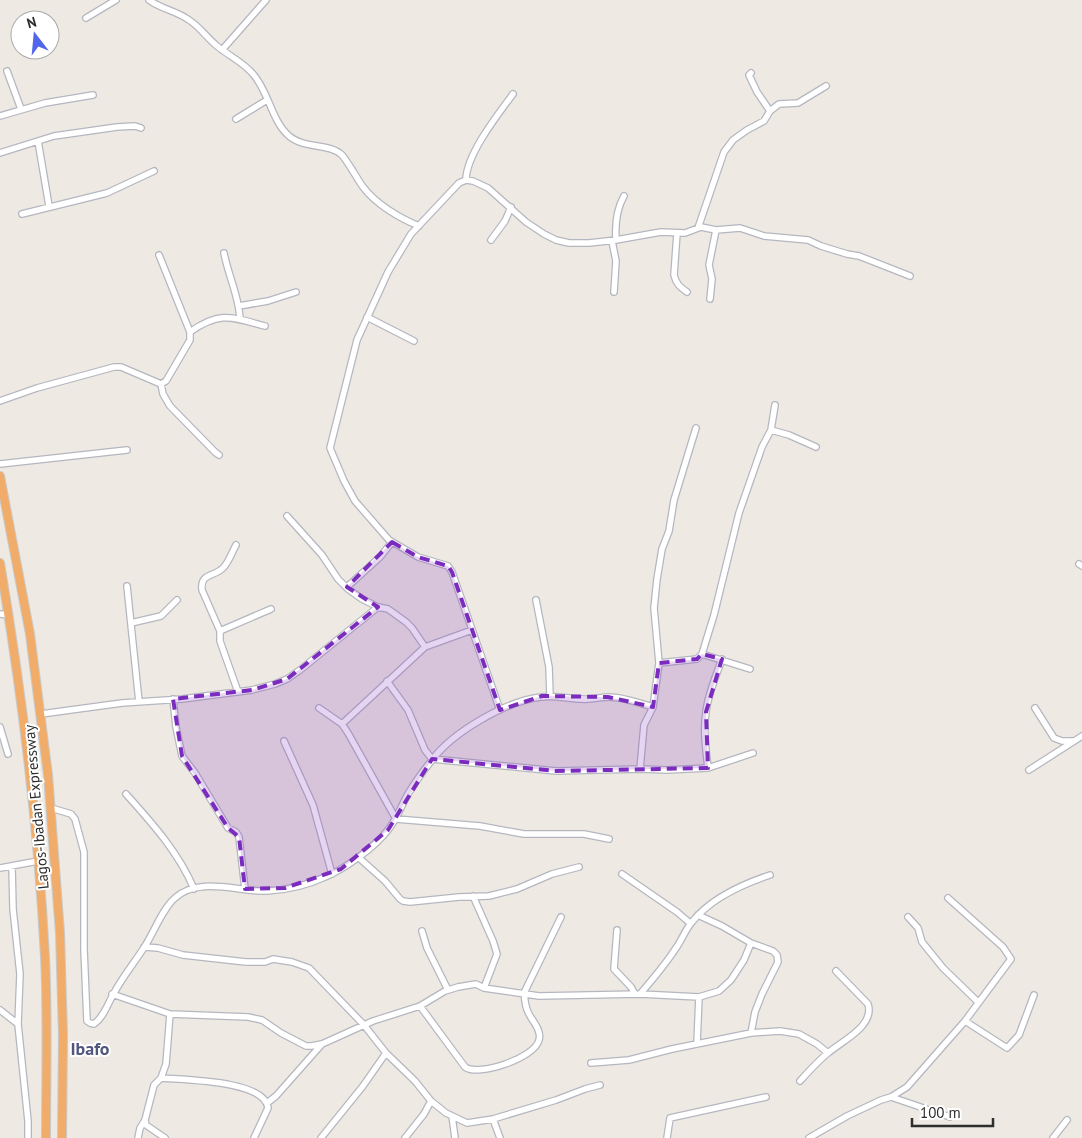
<svg xmlns="http://www.w3.org/2000/svg" width="1082" height="1138" font-family="'PT Sans',sans-serif">
	<style>
		.lines { fill: none; stroke-linecap: round; stroke-linejoin: round }
		.minor-casing { stroke: #b5b7c0; stroke-width: 8 }
		.highway-casing { stroke: #c9c9c9; stroke-width: 10 }
		.minor { stroke: #fff; stroke-width: 5.5 }
		.highway { stroke: #f1ac6a; stroke-width: 8 }
		.marked { fill: #7b2cbf; fill-opacity: 0.2; stroke: #7b2cbf; stroke-width: 4; stroke-dasharray: 10 6; stroke-linejoin: round }
		.labels { text-anchor: middle; dominant-baseline: central; stroke-width: 4; stroke-linejoin: round; paint-order: stroke }
		.street-label { font-size: 15px; fill: #2e2e2e; stroke: #fff }
		.quarter-label { font-size: 18px; font-weight: bold; fill: #51567c; stroke: #fff }
	</style>
	<rect width="100%" height="100%" fill="#eee9e2"/>
	<g class="lines">
		<defs>
			<path id="minor" d="M149 0C161 9 177 11 189 20 200 27 207 38 217 46 229 56 243 62 253 74 269 92 271 120 289 136 304 149 330 143 342 155 350 165 356 177 363 187 376 204 399 218 419 226
				M86 18 116 0
				M222 50 266 0
				M7 71 21 109
				M751 73 749 75 757 92 770 111
				M0 116 45 103 93 95
				M236 119 267 100
				M38 141 49 206
				M0 153 54 136 117 127 135 126 141 128
				M466 180C466 155 498 114 513 94
				M22 214 107 193 154 171
				M698 228 724 152 733 140 747 130 764 121 770 111 779 104 798 103 826 86
				M677 233 674 275C676 284 680 287 687 292
				M491 240 505 221 511 207
				M616 240C615 225 616 210 624 196
				M612 241 616 261 614 292
				M224 253C228 275 239 296 240 319
				M159 255 190 332V340L166 381 161 384
				M710 299 712 279 709 265 716 230
				M239 306 268 301 296 292
				M367 317 414 341
				M190 332C220 311 231 317 265 326
				M161 384 163 394 170 406 215 452 219 455
				M0 401 37 388 114 367H121L161 384
				M771 430 789 435 816 447
				M0 464 127 450
				M287 516 322 555 338 579 348 589 362 599 378 607 388 609 406 622 412 628 425 647
				M1079 564 1082 566
				M127 586 139 702
				M347 587 380 557 392 542
				M536 600 549 667 550 696
				M0 614 9 615
				M131 623 161 616 177 600
				M220 631 202 590C200 573 214 577 223 568 229 562 232 552 236 545
				M702 654 750 669
				M659 663 697 659 702 654 714 615 739 513 762 447 771 430 775 405
				M387 681 408 710 425 750 432 759 556 771 640 769 667 770 708 768 753 753
				M238 692 220 641V631L271 609
				M173 699 176 727 182 756 195 773 228 828 236 832 239 837 245 889
				M319 708 342 724 348 733 396 819
				M1035 708 1054 738 1062 741H1073
				M500 710 452 572 448 566 418 557 389 540 355 501 344 481 330 448 357 340 388 272 411 234 459 183 466 180 473 181 488 188 526 222 544 234 556 240 569 243H589L616 240 661 232 685 233 701 227 716 230 740 228 764 236 808 240 821 246 847 254 859 256 910 276
				M41 714 122 703 182 699 252 690 275 684 287 679 300 670 378 607
				M342 724 425 647 472 630
				M0 727 8 754
				M284 741 313 805 332 874
				M708 768C706 750 703 731 706 712 708 694 716 676 722 659
				M640 769 644 725 653 707 659 663 654 608 657 579 662 549 669 531 674 500 696 428
				M1029 770 1082 736
				M126 794C152 823 179 853 194 889
				M51 808 71 814 75 819 84 852V949L87 1021 90 1023 94 1024C104 1017 108 1003 114 993 123 976 135 962 145 946 154 932 163 908 175 898 199 876 238 892 267 891 286 890 308 885 325 877 345 869 375 847 388 830 397 819 401 806 408 794 415 782 424 770 432 760 453 732 506 701 541 697 555 695 569 699 582 699 591 700 600 697 609 697 623 697 639 703 653 707
				M396 819 480 826 524 834H584L609 839
				M358 857 385 881 400 899 403 901 410 902 459 897 489 896 517 889 552 874 579 867
				M12 866 13 909 20 974 18 1024 28 1121V1138
				M0 868 38 861
				M622 874 677 912 690 923
				M473 896 493 941 497 954 484 988
				M698 915 722 926 751 943 773 951 777 955 778 962 762 994 755 1012 751 1033
				M908 917 918 928 922 942 943 968 978 1002
				M617 930 614 969 631 987 635 994
				M422 931 427 948 448 990
				M144 947 158 948 183 955 246 962H265L273 959 292 962 309 968 364 1025 386 1053 363 1086 321 1138
				M112 994 170 1014 248 1017 262 1020 281 1033 306 1046H311L322 1044 373 1021 420 1006 445 991 458 987 476 984 484 988 539 996 640 994 699 997 719 991 731 980 744 960 751 943
				M640 994C653 979 665 965 676 948 682 940 685 930 692 922 710 899 743 884 770 875
				M420 1006 465 1067C478 1077 535 1058 539 1040 542 1030 532 1021 528 1012 525 1006 525 1000 524 993L561 917
				M0 1010 18 1024
				M965 1021 1007 1048 1019 1035 1034 995
				M697 1043 699 997
				M386 1053 415 1081 431 1101 446 1113 467 1123 493 1119 556 1100 585 1089 600 1085
				M591 1063 629 1060 672 1049 751 1033 780 1031 799 1034 817 1044 828 1053
				M161 1078C183 1080 265 1080 268 1108L254 1138
				M800 1081C809 1071 818 1061 828 1053 842 1041 875 1026 868 1004L836 971
				M891 1097 950 1117
				M267 1103 276 1096 322 1044
				M452 1116 455 1138
				M493 1119 500 1138
				M138 1138 140 1128 145 1120
				M165 1138 146 1125 145 1120 154 1085 161 1078 166 1064 170 1014
				M405 1138 424 1114 431 1101
				M667 1138 670 1118 766 1097
				M809 1138 847 1116 881 1100 891 1097 907 1087 965 1021 1011 959 1003 947 948 898
				M1053 1138 1067 1120"/>
			<path id="highway" d="M0 476 30 634 48 775 60 933 63 1034 62 1138
				M0 563C22 693 38 824 45 957 48 1017 46 1078 46 1138"/>
		</defs>
		<use href="#minor" class="minor-casing"/>
		<use href="#highway" class="highway-casing"/>
		<use href="#minor" class="minor"/>
		<use href="#highway" class="highway"/>
	</g>
	<path class="marked" d="M392 542 418 557 448 566 452 572 500 710 542 696 608 697 653 707 659 663 697 659 702 654 722 659 706 712 708 768 556 771 432 759 388 830 341 869 285 888 245 889 239 837 228 828 182 756 173 699 252 690 287 679 378 607 347 587Z"/>
	<g class="labels">
		<g class="street-label">
			<text transform="translate(36 807) rotate(-95)">Lagos-Ibadan Expressway</text>
		</g>
		<g class="quarter-label">
			<text x="90" y="1048">Ibafo</text>
		</g>
	</g>
	<g transform="translate(35 35) rotate(344)"><circle r="24" fill="#ffffff" stroke="#ababab"/>
	<path d="M0-4L9 19L0 12L-9 19Z" fill="#5166eb"/>
	<text y="-8" font-size="14" font-weight="bold" text-anchor="middle" fill="#2e2e2e">N</text>
	</g>
	<path d="M912 1118v8h81v-8" fill="none" stroke="#2e2e2e" stroke-width="2.5"/>
	<text x="920" y="1118" font-size="15" fill="#2e2e2e" stroke="#ffffff" stroke-width="4" paint-order="stroke">100 m</text>
</svg>
